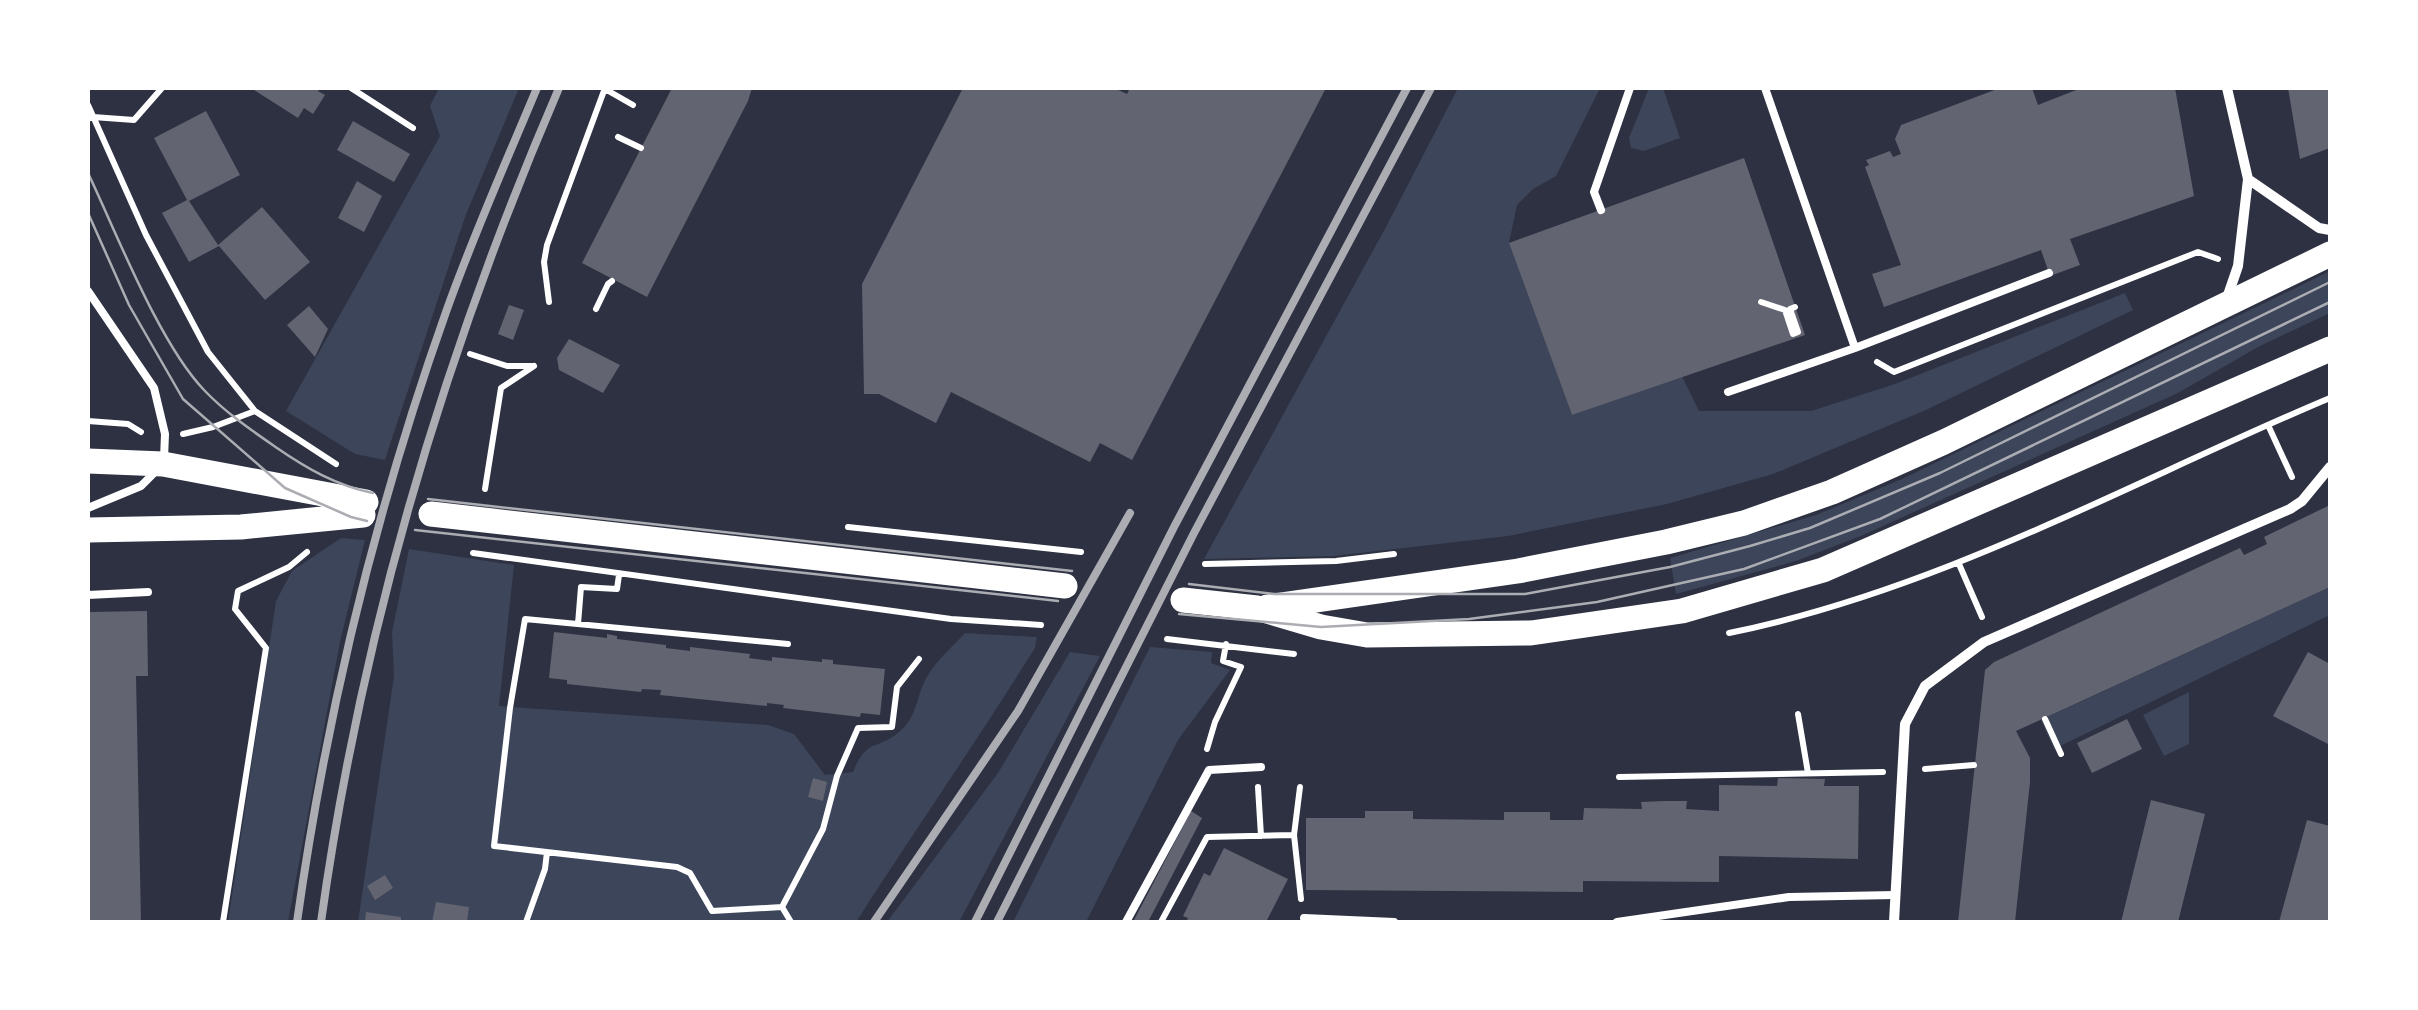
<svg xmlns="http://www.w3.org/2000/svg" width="2418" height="1010" font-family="Karla,sans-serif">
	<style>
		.green { fill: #3c4559 }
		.building { fill: #626471 }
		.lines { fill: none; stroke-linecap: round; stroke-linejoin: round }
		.path { stroke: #fff; stroke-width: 6 }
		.service { stroke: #fff; stroke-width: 8 }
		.minor { stroke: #fff; stroke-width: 10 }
		.primary { stroke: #fff; stroke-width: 25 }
		.tram { stroke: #abadb3; stroke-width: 2.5 }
		.rail { stroke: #abadb3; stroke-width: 8 }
	</style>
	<rect width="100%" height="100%" fill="#2d3142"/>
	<path class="green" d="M439 88H519L465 217 385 460 355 454 286 411 440 136 430 106Z
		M1458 88H1600L1556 176 1533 189 1517 205 1509 243 1572 415 1682 376 1699 411H1811L1895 384 2125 293 2133 310 1926 410 1773 474 1667 504 1508 536 1334 556 1204 559 1387 225Z
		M1649 88H1663L1680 138 1644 151 1631 148 1629 138Z
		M2330 271V313L2260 346 2178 393 1861 536 1796 561 1676 594 1670 558 1816 515 1902 479Z
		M341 538 365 540 340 642 288 922H228L276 601 292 571Z
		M409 549 514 565 499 706 768 725 794 734 825 775 853 772C867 737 877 751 899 732 918 717 916 694 928 675 937 660 953 646 965 633L1037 637 1035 648C977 741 915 830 856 922H358L394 676 392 632Z
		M2330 587V615L2054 749 2041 720Z
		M1150 647 1212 652 1211 663 1230 670 1178 740 1086 922H1013Z
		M1070 652 1100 656 959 922H887L998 773Z
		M2189 692V744L2164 756 2143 715Z"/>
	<path class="building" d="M251 88H320L318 91 325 95 313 114 304 108 298 118Z
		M672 88H752L748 101 647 297 582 263Z
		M963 88H1114L1127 94 1130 88H1326L1132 460 1100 443 1090 462 951 392 936 423 879 394H864L862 284Z
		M2000 88H2032L2038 105 2081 88H2175L2194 196 2070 239 2080 265 2050 276 2041 250 1884 307 1872 274 1901 265 1865 167 1869 165 1866 160 1890 151 1893 157 1901 154 1895 139 1901 125Z
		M2288 88H2330V148L2300 159Z
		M206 111 240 175 189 201 218 245 262 207 310 262 265 300 219 246 189 262 162 213 187 200 154 138Z
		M353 121 410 154 394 182 337 150Z
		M1744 158 1805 335 1572 415 1509 243Z
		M357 181 382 196 364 232 338 218Z
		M509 305 524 310 513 340 498 334Z
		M309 306 328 329 315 357 287 325Z
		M569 339 620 365 603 393 559 370 557 358Z
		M2330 505V587L2016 731 2030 758V782L2015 922H1958L1985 670 1994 662 2240 548 2244 555 2267 544 2264 537Z
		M147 611 148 676H136L141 922H88V612Z
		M554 632 607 638V634L617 636V639L666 645V648L690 651V647L750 654 749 658 772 661V657L822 662V659L833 660V664L885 669 880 715 861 713 860 717 783 708 784 705 767 703V706L660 695 661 690 642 689 641 692 567 684V680L549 678Z
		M2308 652 2330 664 2328 744 2273 716Z
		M2127 719 2142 749 2092 773 2077 743Z
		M813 778 827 782 823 801 808 797Z
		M1778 778 1825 779 1824 786H1859L1858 859 1719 856V882L1583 881V892L1306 890V818H1365V811H1413V819L1504 820V812H1550V820H1583L1584 808 1642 809 1641 802 1664 801H1687L1686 809 1719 811V785L1777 786Z
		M2151 800 2205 814 2178 922H2121Z
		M1191 811 1202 818 1148 922H1133Z
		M2307 820 2330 826V922H2279Z
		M1224 848 1288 879 1266 922H1186L1188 918 1183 916 1204 873 1210 876Z
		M385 875 393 888 375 900 367 886Z
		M436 902 469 907 467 922H432Z
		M366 912 401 917V922H365Z"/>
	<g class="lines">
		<path class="path" d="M351 88 413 128
			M605 89 633 105
			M88 105 146 235 208 352 255 411
			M88 119 93 117 134 120 162 88
			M618 137 641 148
			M549 302 544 262 547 245 605 88
			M1761 302 1785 310 1793 334 1798 332 1790 309 1795 307
			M596 309 608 284 612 281
			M470 354 507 366H533
			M1877 362 1894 372 2198 252 2218 259
			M88 421 128 424 141 432
			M2268 425 2292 477
			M183 434 213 427 255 411 336 464
			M485 489 501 388 534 366
			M848 527 1081 552
			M473 553 951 619 1041 625
			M1205 564 1336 561 1394 554
			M1959 564 1982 617
			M578 624 581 587 617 589 619 575
			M1729 633C1941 590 2132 481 2330 398
			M1167 639 1294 654
			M1798 714 1808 773
			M2045 719 2061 754
			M1207 749 1215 722 1241 667 1223 661 1226 644
			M1925 769 1974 765
			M1619 777 1883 772
			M1258 787 1261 836
			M1294 835 1301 899
			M782 907 712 911 690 873 677 867 494 846 510 708 525 619 788 644
			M782 907 823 829 837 776 858 728 892 727 897 687 919 659
			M782 907 791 922
			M223 922 266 648 235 609 238 591 289 567 307 552
			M526 922 545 869 547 852
			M1161 922 1207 837 1294 835 1300 787"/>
		<path class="service" d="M1601 210 1594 192 1630 88
			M88 291 154 388 165 434 164 459
			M1855 348 2049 273
			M1728 392 1855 348 1765 88
			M88 508 141 486 157 470
			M88 595 148 592
			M1304 918 1394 922
			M1126 922 1209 770 1261 767
			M1617 922 1789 897 1895 895"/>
		<path class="minor" d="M2227 88 2248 179
			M2227 298 2238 266 2248 179 2319 228 2330 230
			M1894 922 1905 724 1925 686 1984 642 2290 509 2302 501 2330 467"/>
		<path class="primary" d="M88 461 163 464 366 502
			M431 514 1065 586
			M88 530 241 527 363 515
			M1183 600 1257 608 1321 627 1367 635 1531 633 1682 611 1823 570 2330 349
			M1267 607 1518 571 1666 542 1744 523 1832 492 1944 442 2330 254"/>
		<path class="tram" d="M88 173C117 234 159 343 204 390 226 413 251 430 277 448 306 468 337 486 373 493
			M88 213 129 305 183 399 285 488 351 517 367 521
			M428 499 1072 571
			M415 530 1058 601
			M1189 584 1274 594H1525L1670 567 1750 546 1810 528 1940 473 2330 282
			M1179 614 1321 627 1469 619 1597 602 1744 569 1880 519 2330 302"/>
		<path class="rail" d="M297 922C326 716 376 509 446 312 473 236 506 162 537 88
			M321 922C361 635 444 354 559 88
			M874 922 1018 711 1130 513
			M975 922 1174 527 1407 88
			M997 922 1194 533 1431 88"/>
	</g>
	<rect width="2418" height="1010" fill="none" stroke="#ffffff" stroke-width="180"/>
</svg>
